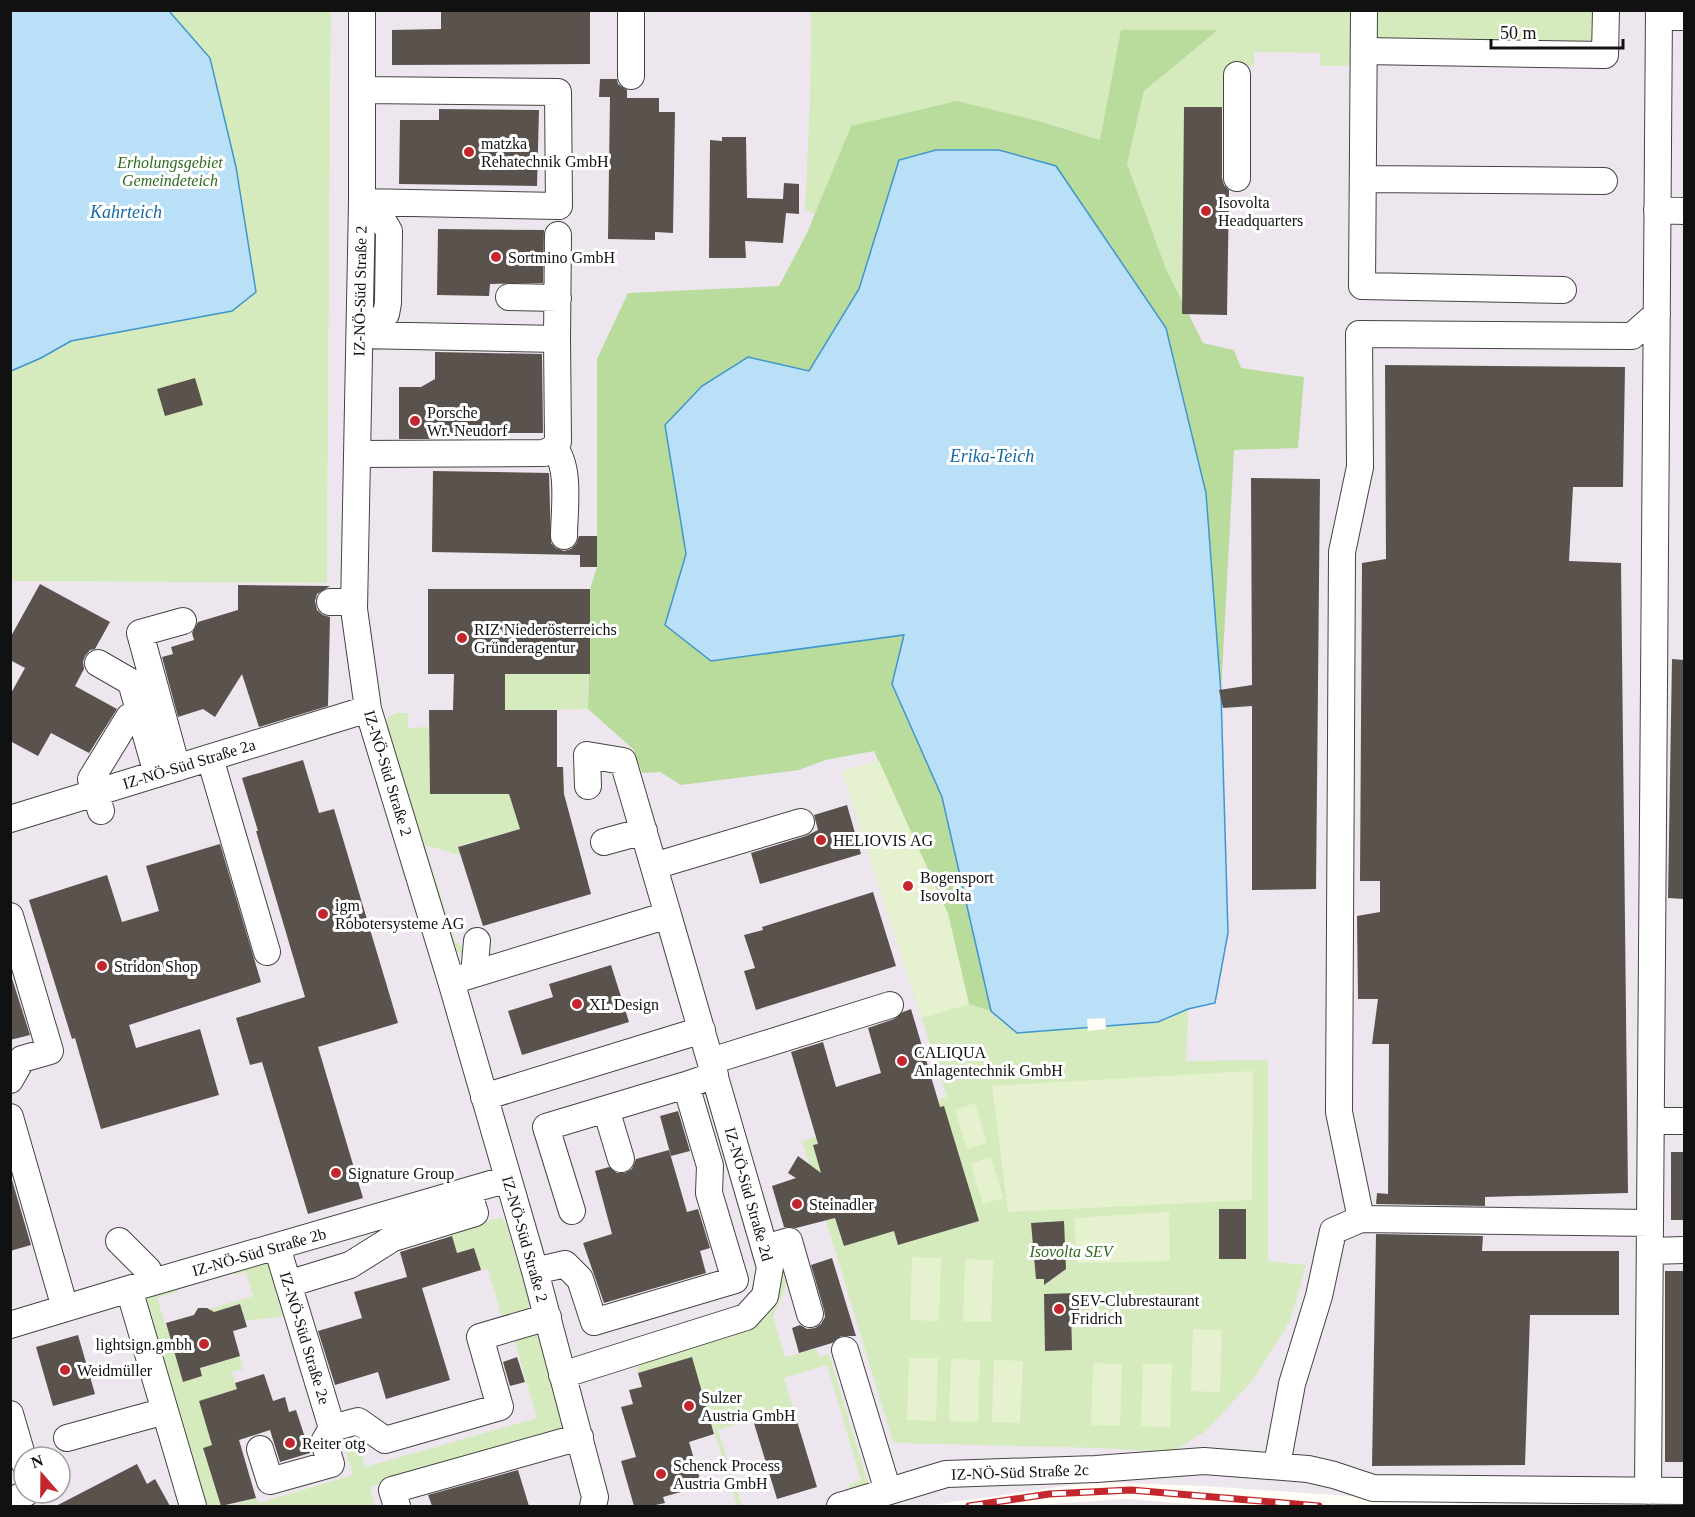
<svg xmlns="http://www.w3.org/2000/svg" width="1695" height="1517" font-family="'Times New Roman',serif">
	<style>
		.industrial { fill: #eee6ef; fill-rule: evenodd }
		.green { fill: #d5ebbd }
		.forest { fill: #b9dc9c }
		.pitch { fill: #e6f2cf }
		.water { fill: #b9e0f7; stroke: #3f96cf; stroke-width: 1.5 }
		.pier { fill: #fffdf5 }
		.building { fill: #5a524d }
		.lines { fill: none; stroke-linecap: round; stroke-linejoin: round }
		.minor-casing { stroke: #444; stroke-width: 28 }
		.minor { stroke: #fff; stroke-width: 26 }
		.rail-casing { stroke: #c4262e; stroke-width: 7 }
		.rail { stroke: #fff; stroke-width: 4.5; stroke-dasharray: 14; stroke-linecap: butt }
		.poi-dot { fill: #c4262e; stroke: #fff; stroke-width: 2 }
		.labels { text-anchor: middle; dominant-baseline: central; stroke-width: 6; stroke-linejoin: round; paint-order: stroke }
		.poi-label { font-size: 16px; fill: #111; stroke: #fff; text-anchor: start }
		.park-label { font-size: 16px; font-style: italic; fill: #2f6b1f; stroke: #fff }
		.street-label { font-size: 16px; fill: #111; stroke: #fff }
		.water-label { font-size: 18px; font-style: italic; fill: #1768a6; stroke: #fff }
	</style>
	<rect width="100%" height="100%" fill="#fffdf5"/>
	<path class="industrial" d="M331 11H1684V1506H1495L1204 1486 1094 1482 924 1506H11V581L327 583ZM24 1457H60V1493H24Z
		M1126 1499 1213 1506H1025L1039 1505Z"/>
	<path class="green" d="M10 11H331L327 583 11 581Z
		M811 11H1351L1353 64 1345 66H1320V53L1254 52V66H1231L1230 107H1184L1182 314 1127 164 1144 91 1217 31 1121 30 1101 140 1039 121 851 126 815 214 805 210 810 101Z
		M1375 11H1598V49L1374 39Z
		M505 674H587L588 709 505 710Z
		M396 713H408V728L429 727 430 794H509L520 829 459 846 460 855 425 845 455 941 465 949 464 954H461L452 947 385 727 387 718Z
		M879 761 948 914 1195 870 1186 1061 1268 1060V1261L1306 1265 1290 1321 1253 1380 1205 1432 1171 1452 1099 1448 895 1443 892 1439 802 1141 947 1097 842 771Z
		M501 1217 506 1224 530 1305 528 1311 504 1318 501 1314 488 1269 481 1270 474 1248 457 1253 450 1232Z
		M268 1261 272 1266 287 1316 245 1321 240 1304 211 1313 210 1309 253 1296 246 1272 235 1275V1271Z
		M787 1264C789 1284 782 1298 773 1316L785 1357 816 1349 818 1357 829 1354 869 1486 852 1492 848 1485 861 1480 827 1365 784 1378 793 1408 718 1430 742 1506H737L692 1358 638 1373 637 1368 640 1360 778 1293 781 1279 780 1266Z
		M175 1286 179 1291 157 1298 184 1382 202 1376 200 1368 240 1356 243 1369 232 1372 237 1389 199 1401 212 1445 203 1448 221 1506H202L144 1297Z
		M532 1331 539 1336 567 1430 370 1487 375 1506H350L349 1505 343 1506H227L256 1498 259 1503 353 1475 340 1433H356L365 1467 537 1418 513 1336Z"/>
	<path class="forest" d="M1121 30H1218L1144 91 1127 164 1166 269 1203 343 1234 350 1241 368 1304 377 1298 448 1234 450 1221 693 1206 493 1056 166 999 150H936L900 160 859 289 809 372 748 357 665 425 686 554 665 625 712 661 905 635 892 684 942 797 991 1011 969 1004 948 914 874 751 825 760 799 770 681 785 660 772 642 773 633 749 588 709 590 589 597 567V359L628 293 779 286 807 233 851 126 957 101 1039 121 1100 140Z"/>
	<path class="pitch" d="M879 761 948 914 969 1004 922 1018 842 771Z
		M1253 1071 1252 1200 1008 1212 992 1086Z
		M975 1103 987 1143 967 1149 955 1110Z
		M991 1157 1003 1198 983 1204 971 1164Z
		M1169 1212 1170 1261 1077 1263 1074 1218Z
		M912 1257 941 1258 939 1321 910 1320Z
		M965 1259 993 1260 991 1322 963 1321Z
		M1193 1329 1222 1330 1220 1392 1191 1391Z
		M909 1358H938L936 1421 907 1420Z
		M951 1359 980 1360 978 1422 949 1421Z
		M994 1360 1023 1361 1020 1423 992 1422Z
		M1093 1363 1122 1364 1120 1426 1091 1425Z
		M1143 1364H1172L1170 1427 1141 1426Z"/>
	<path class="water" d="M11 10 169 11 210 58 236 167 256 292 232 311 71 341 41 358 11 371Z
		M936 150H999L1056 166 1166 328 1206 493 1221 693 1228 933 1215 1003 1188 1009 1158 1022 1017 1033 991 1011 942 797 892 684 904 635 711 661 665 625 686 554 665 425 702 386 748 357 809 371 859 289 899 160Z"/>
	<path class="pier" d="M1105 1018 1106 1029 1088 1031 1087 1019Z"/>
	<path class="building" d="M441 10H590V64L392 65V30L441 29Z
		M600 79H617L618 84 627 90V98H659V112H675L673 233 655 232V240L608 239 610 97H599Z
		M1184 107H1222V178L1224 185 1229 190 1227 315 1182 314Z
		M439 109 539 110 537 186 399 184 400 120H439Z
		M722 137H746L747 198 783 199 784 183 799 184V214L786 213 783 243 745 241 746 258H709L710 140 722 141Z
		M438 229 544 230 543 283 490 284 489 296 437 295Z
		M435 352 542 354 543 433H432V439H399V387H421L435 379Z
		M1385 365 1625 367 1623 487H1573L1569 561 1621 563 1628 1193 1485 1197V1206L1376 1204 1377 1193 1388 1194 1389 1044H1372L1378 999H1358L1357 916 1380 912V881H1360L1362 563 1386 559Z
		M195 378 203 405 165 416 157 389Z
		M433 471 549 473 551 543 556 548 564 551 571 549 576 544 579 536H597V567H580V555L432 552Z
		M1251 478 1320 479 1316 889 1252 890V706L1223 708 1219 690 1252 685Z
		M40 584 110 622 95 649 90 650 85 656 83 662 84 669 75 686 117 709 89 753 51 733 38 756 10 741V695L25 668 10 660V638Z
		M238 585 330 586 317 594 315 601 317 610 323 615 330 617 328 706 259 727 242 674 215 717 203 709 178 717 162 657 173 654 171 647 194 640 192 633 198 622 238 610Z
		M428 589H590V674H505V710H557V767H563L564 794 591 894 483 926 458 847 520 829 509 794H430L429 710H453L454 674H428Z
		M1672 659 1684 660V899L1668 898Z
		M303 760 319 813 334 809 398 1023 318 1047 363 1198 308 1214 262 1062 250 1065 236 1018 305 997 256 831H258L242 778Z
		M847 805 861 854 760 884 751 853 806 836 818 830 814 815Z
		M220 844 261 982 129 1025 136 1048 200 1029 219 1095 101 1129 75 1038 72 1039 29 900 107 875 122 922 159 911 146 866Z
		M873 892 896 966 756 1010 744 971 755 968 744 935 763 930 762 927Z
		M611 965 629 1022 522 1055 508 1011 553 997 549 984Z
		M10 972 30 1035 10 1040Z
		M911 1009 940 1107 944 1106 979 1221 898 1245 894 1231 844 1246 835 1218 796 1228 784 1227 772 1186 796 1178 788 1173 798 1156 821 1173 813 1145 818 1144 791 1052 823 1042 836 1087 881 1073 868 1028 894 1019 903 1012Z
		M678 1111 690 1151 671 1156 660 1116Z
		M669 1150 687 1212 698 1209 710 1248 700 1251 706 1273 604 1303 583 1243 612 1234 595 1171 609 1167 617 1173H625L632 1169 636 1159Z
		M1671 1152H1684V1220H1671Z
		M10 1173 31 1245 10 1251Z
		M1219 1209H1246V1259H1219Z
		M1064 1221 1066 1269 1044 1285V1279H1036L1031 1223Z
		M1376 1234 1483 1236 1482 1251H1619V1315H1530L1525 1465 1372 1466Z
		M452 1236 457 1253 474 1248 481 1270 422 1288 450 1380 386 1399 378 1372 335 1385 318 1331 362 1318 354 1292 407 1277 400 1252Z
		M832 1258 856 1336H841L832 1343 799 1353 792 1328 800 1325 807 1329 815 1328 821 1324 825 1317 824 1310 811 1265Z
		M1665 1271H1684V1462H1665Z
		M1078 1293 1079 1310 1071 1311 1072 1350 1045 1351 1044 1294Z
		M240 1304 247 1327 233 1331 240 1356 200 1368 202 1376 183 1382 166 1323 194 1315 198 1308H207L214 1312Z
		M78 1335 95 1394 53 1406 36 1347Z
		M517 1357 525 1382 510 1386 503 1362Z
		M692 1357 714 1434 689 1442 702 1486 663 1497 665 1503 651 1506H634L621 1461 636 1457 621 1407 633 1404 629 1390 642 1387 638 1373Z
		M264 1374 273 1401 285 1397 289 1412 296 1410 310 1453 280 1462 270 1430 239 1440 256 1498 221 1506 203 1448 212 1445 199 1401 237 1389 235 1383Z
		M793 1408 817 1487 777 1499 753 1420Z
		M137 1464 147 1484 155 1479 170 1506H56Z
		M518 1470 529 1506H432L428 1495Z"/>
	<g class="lines">
		<defs>
			<path id="minor" d="M362 10V202L354 609 368 709 451 981 535 1271 595 1497 593 1506
				M631 10V76
				M1364 10 1362 286 1563 290
				M1659 17H1684
				M1364 51 1605 55 1606 10
				M1237 178V75
				M1363 179 1604 181
				M362 202 559 206 558 92 362 90
				M1657 210 1684 211
				M509 297 558 298
				M360 335 386 314 388 303 389 231 372 202
				M557 339 558 235
				M554 448C571 466 564 512 564 536
				M357 454 544 453 554 448 558 442 557 339 360 335
				M330 602H354
				M98 663 131 682 157 774
				M210 758 267 952
				M177 768 140 633 183 621
				M588 786 587 755 623 761 668 915
				M101 811 91 779 129 717 140 714
				M10 819 368 709
				M604 842 644 831
				M654 866 801 822
				M10 916 50 1051 22 1059 10 1080
				M474 974 477 941
				M451 981 668 915 770 1267 765 1296 746 1317 562 1375
				M711 1061 890 1005
				M484 1097 702 1030
				M606 1109 621 1159
				M10 1117 65 1308
				M1651 1121H1684
				M572 1211 546 1127 686 1085
				M1650 1223 1361 1219 1339 1112 1342 552 1360 467 1359 334 1632 336 1657 314
				M119 1241 148 1270 152 1282
				M277 1247 332 1428
				M765 1248 789 1241 810 1314
				M1650 1251 1684 1250
				M535 1271 565 1264 580 1279 594 1322 735 1280 709 1193 710 1166 686 1085 715 1075
				M288 1284 350 1265 393 1238 475 1213 468 1191
				M129 1289 193 1506
				M10 1325 129 1289 508 1179
				M845 1350 888 1491
				M10 1414 24 1462
				M67 1438 165 1411
				M260 1449 270 1481 331 1464 324 1442 332 1428 358 1421 385 1440 500 1407 480 1337 548 1317
				M1277 1465 1292 1384 1319 1296 1333 1231 1361 1219
				M1648 1491 1659 10
				M10 1502 26 1493
				M397 1506 392 1490 580 1437
				M840 1506 946 1474 1096 1469 1204 1461 1308 1469 1334 1475 1373 1488 1684 1491"/>
		</defs>
		<use href="#minor" class="minor-casing"/>
		<use href="#minor" class="minor"/>
		<defs>
			<path id="rail" d="M969 1506 1049 1494 1131 1490 1319 1506"/>
		</defs>
		<use href="#rail" class="rail-casing"/>
		<use href="#rail" class="rail"/>
	</g>
	<g class="poi-dot">
		<circle cx="469" cy="152" r="6"/>
		<circle cx="1206" cy="211" r="6"/>
		<circle cx="496" cy="257" r="6"/>
		<circle cx="415" cy="421" r="6"/>
		<circle cx="462" cy="638" r="6"/>
		<circle cx="821" cy="840" r="6"/>
		<circle cx="908" cy="886" r="6"/>
		<circle cx="323" cy="914" r="6"/>
		<circle cx="102" cy="966" r="6"/>
		<circle cx="577" cy="1004" r="6"/>
		<circle cx="902" cy="1061" r="6"/>
		<circle cx="336" cy="1173" r="6"/>
		<circle cx="797" cy="1204" r="6"/>
		<circle cx="1059" cy="1309" r="6"/>
		<circle cx="204" cy="1344" r="6"/>
		<circle cx="65" cy="1370" r="6"/>
		<circle cx="689" cy="1406" r="6"/>
		<circle cx="290" cy="1443" r="6"/>
		<circle cx="661" cy="1474" r="6"/>
	</g>
	<g class="labels">
		<g class="poi-label">
			<text x="481" y="143">matzka<tspan x="481" dy="18">Rehatechnik GmbH</tspan></text>
			<text x="1218" y="202">Isovolta<tspan x="1218" dy="18">Headquarters</tspan></text>
			<text x="508" y="257">Sortmino GmbH</text>
			<text x="427" y="412">Porsche<tspan x="427" dy="18">Wr. Neudorf</tspan></text>
			<text x="474" y="629">RIZ Niederösterreichs<tspan x="474" dy="18">Gründeragentur</tspan></text>
			<text x="833" y="840">HELIOVIS AG</text>
			<text x="920" y="877">Bogensport<tspan x="920" dy="18">Isovolta</tspan></text>
			<text x="335" y="905">igm<tspan x="335" dy="18">Robotersysteme AG</tspan></text>
			<text x="114" y="966">Stridon Shop</text>
			<text x="589" y="1004">XL Design</text>
			<text x="914" y="1052">CALIQUA<tspan x="914" dy="18">Anlagentechnik GmbH</tspan></text>
			<text x="348" y="1173">Signature Group</text>
			<text x="809" y="1204">Steinadler</text>
			<text x="1071" y="1300">SEV-Clubrestaurant<tspan x="1071" dy="18">Fridrich</tspan></text>
			<text x="192" y="1344" text-anchor="end">lightsign.gmbh</text>
			<text x="77" y="1370">Weidmüller</text>
			<text x="701" y="1397">Sulzer<tspan x="701" dy="18">Austria GmbH</tspan></text>
			<text x="302" y="1443">Reiter otg</text>
			<text x="673" y="1465">Schenck Process<tspan x="673" dy="18">Austria GmbH</tspan></text>
		</g>
		<g class="park-label">
			<text x="170" y="162">Erholungsgebiet<tspan x="170" dy="18">Gemeindeteich</tspan></text>
			<text x="1071" y="1251">Isovolta SEV</text>
		</g>
		<g class="street-label">
			<text transform="translate(360 291) rotate(-89)">IZ-NÖ-Süd Straße 2</text>
			<text transform="translate(189 764) rotate(-17)">IZ-NÖ-Süd Straße 2a</text>
			<text transform="translate(388 773) rotate(73)">IZ-NÖ-Süd Straße 2</text>
			<text transform="translate(749 1194) rotate(74)">IZ-NÖ-Süd Straße 2d</text>
			<text transform="translate(525 1239) rotate(74)">IZ-NÖ-Süd Straße 2</text>
			<text transform="translate(259 1252) rotate(-16)">IZ-NÖ-Süd Straße 2b</text>
			<text transform="translate(305 1338) rotate(73)">IZ-NÖ-Süd Straße 2e</text>
			<text transform="translate(1020 1472) rotate(-2)">IZ-NÖ-Süd Straße 2c</text>
		</g>
		<g class="water-label">
			<text x="126" y="212">Kahrteich</text>
			<text x="992" y="456">Erika-Teich</text>
		</g>
	</g>
	<rect width="1695" height="1517" fill="none" stroke="#111111" stroke-width="24"/>
	<g transform="translate(42 1475) rotate(340)"><circle r="28" fill="#ffffff" stroke="#a0a0a0" stroke-width="1.5"/>
	<path d="M0-4.5L10 22L0 15L-10 22Z" fill="#c4262e"/>
	<text y="-9" font-size="16" font-weight="bold" text-anchor="middle" fill="#111111">N</text>
	</g>
	<path d="M1491 39v9h132v-9" fill="none" stroke="#111111" stroke-width="3"/>
	<text x="1500" y="39" font-size="18" fill="#111111" stroke="#ffffff" stroke-width="4.5" paint-order="stroke">50 m</text>
</svg>
